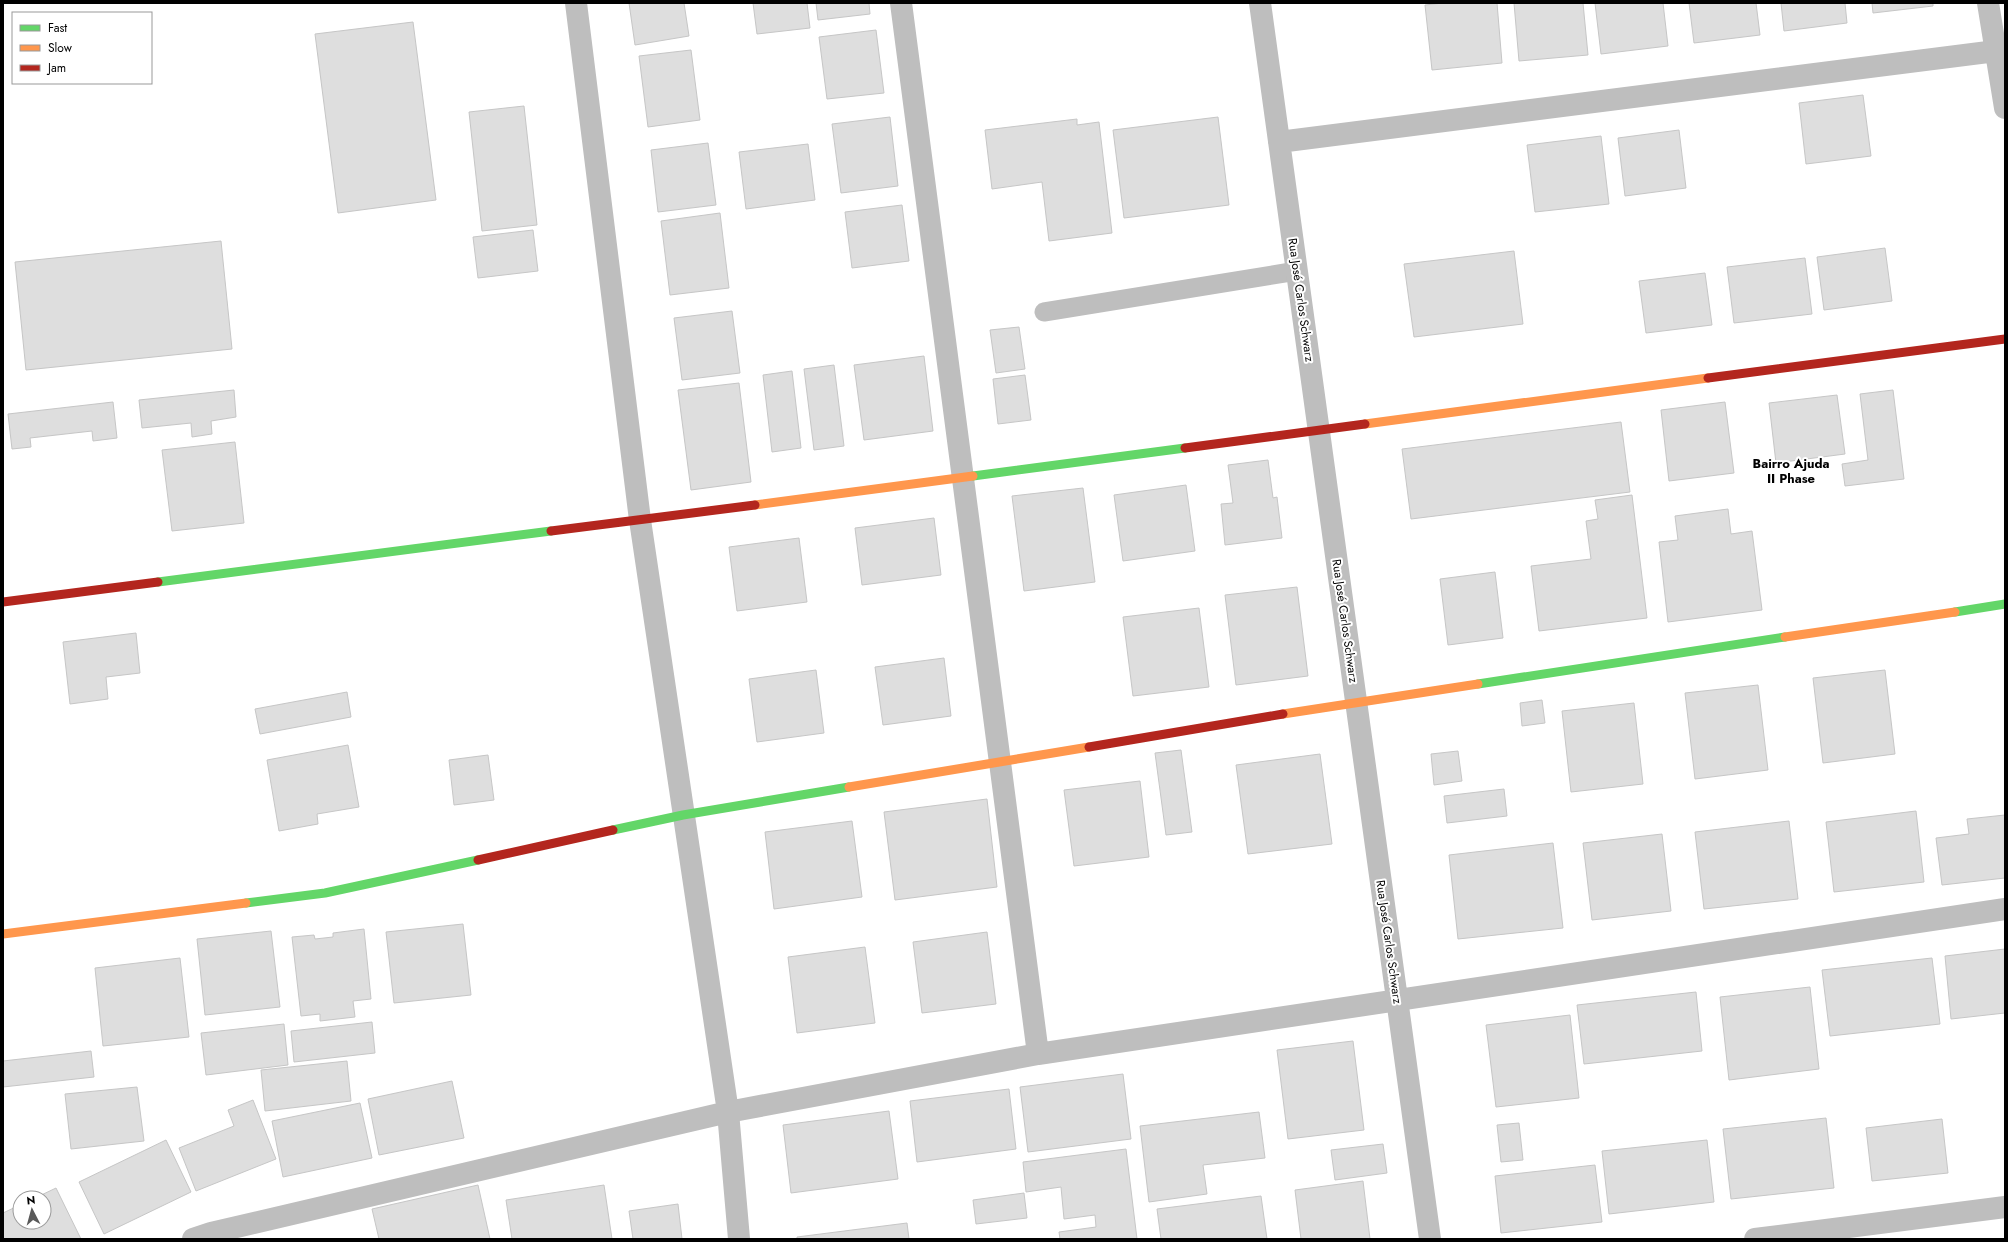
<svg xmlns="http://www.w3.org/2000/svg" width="2008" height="1242" font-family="Jost,sans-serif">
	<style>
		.building { fill: #dedede; stroke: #c6c6c6 }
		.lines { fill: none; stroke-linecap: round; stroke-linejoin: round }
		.lane { stroke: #bebebe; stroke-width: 19 }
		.street { stroke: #bebebe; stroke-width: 22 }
		.fast { stroke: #63d668; stroke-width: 9 }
		.slow { stroke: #ff974d; stroke-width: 9 }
		.jam { stroke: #b3261e; stroke-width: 9 }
		.labels { text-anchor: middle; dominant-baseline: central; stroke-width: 4; stroke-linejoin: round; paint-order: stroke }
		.street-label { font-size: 12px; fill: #000; stroke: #fff }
		.neighbourhood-label { font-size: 13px; font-weight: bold; fill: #000; stroke: #fff }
	</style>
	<rect width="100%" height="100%" fill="#fff"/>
	<path class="building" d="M629 3H684L689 36 635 45Z
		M753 3H807L810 28 757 34Z
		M816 3H869L870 14 818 20Z
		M1443 3H1497L1502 63 1432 70 1425 5Z
		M1514 3H1583L1588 55 1519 61Z
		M1595 3H1663L1668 46 1601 54Z
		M1689 3H1756L1760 35 1694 43Z
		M1781 3H1845L1847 23 1784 31Z
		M1872 3H1933V6L1873 13Z
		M413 22 436 200 338 213 315 34Z
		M876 30 884 93 827 99 819 37Z
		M691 50 700 120 648 127 639 56Z
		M1863 95 1871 156 1806 164 1799 103Z
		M524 106 537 225 482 231 469 112Z
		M890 117 898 186 841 193 832 124Z
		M1218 117 1229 205 1124 218 1113 130Z
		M1077 119V125L1099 122 1112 233 1049 241 1042 182 992 189 985 130Z
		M1679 130 1686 188 1625 196 1618 138Z
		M1601 136 1609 204 1535 212 1527 145Z
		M708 143 716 205 658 212 651 150Z
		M808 144 815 200 746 209 739 152Z
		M902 205 909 261 852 268 845 212Z
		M720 213 729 288 670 295 661 221Z
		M533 230 538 271 478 278 473 237Z
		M221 241 232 349 26 370 15 262Z
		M1885 248 1892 301 1824 310 1817 257Z
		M1514 251 1523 324 1414 337 1404 264Z
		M1805 258 1812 314 1734 323 1727 267Z
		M1705 273 1712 325 1646 333 1639 281Z
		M732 311 740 373 682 380 674 318Z
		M1019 327 1025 369 996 373 990 330Z
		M924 356 933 431 864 440 854 365Z
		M834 365 844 446 814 450 804 369Z
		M792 371 801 448 772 452 763 375Z
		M1025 375 1031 420 998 424 993 379Z
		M739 383 751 482 691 490 678 390Z
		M234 390 236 417 211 421 212 434 192 437 191 423 142 428 139 400Z
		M1893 390 1904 479 1845 486 1842 464 1868 460 1860 394Z
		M1837 395 1845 454 1776 463 1769 403Z
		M113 402 117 438 93 441 92 431 30 438 31 447 12 449 8 414Z
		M1725 402 1734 473 1669 481 1661 410Z
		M1621 422 1630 492 1411 519 1402 449Z
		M235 442 244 523 172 531 162 450Z
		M1268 460 1273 498 1277 497 1282 538 1225 545 1221 504 1233 503 1228 465Z
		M1186 485 1195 551 1123 561 1114 495Z
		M1083 488 1095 582 1024 591 1012 496Z
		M1632 495 1647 618 1539 631 1531 566 1591 559 1586 521 1598 519 1595 500Z
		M1728 509 1731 534 1752 531 1762 610 1668 622 1659 542 1678 540 1675 516Z
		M934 518 941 575 862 585 855 528Z
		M799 538 807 602 737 611 729 547Z
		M1495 572 1503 638 1448 645 1440 579Z
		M1297 587 1308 676 1236 685 1225 595Z
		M1199 608 1209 687 1133 696 1123 617Z
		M136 633 140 673 106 677 108 699 70 704 63 642Z
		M944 658 951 716 883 725 875 667Z
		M816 670 824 733 757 742 749 679Z
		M1885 670 1895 754 1823 763 1813 678Z
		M1758 685 1768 770 1695 779 1685 693Z
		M347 692 351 717 260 734 255 709Z
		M1542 700 1545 723 1522 726 1520 703Z
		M1634 703 1643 784 1571 792 1562 711Z
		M348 745 359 807 317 814 318 824 279 831 267 760Z
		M1181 750 1192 832 1166 835 1155 753Z
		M1458 751 1462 781 1434 785 1431 754Z
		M1320 754 1332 844 1248 854 1236 765Z
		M488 755 494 800 454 805 449 760Z
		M1140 781 1149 857 1074 866 1064 790Z
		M1504 789 1507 816 1447 823 1444 796Z
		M987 799 997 887 895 900 884 812Z
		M1916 811 1924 882 1834 892 1826 822Z
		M2005 815V878L1942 885 1936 838 1969 834 1967 819Z
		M852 821 862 897 774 909 765 832Z
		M1789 821 1798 899 1704 909 1695 832Z
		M1662 834 1671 911 1592 920 1583 843Z
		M1553 843 1563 928 1458 939 1449 855Z
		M463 924 471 995 394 1003 386 932Z
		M364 929 371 999 353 1001 355 1017 320 1021V1014L301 1016 292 937 314 935 315 939 333 937V933Z
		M271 931 280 1007 205 1015 197 939Z
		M987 932 996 1004 922 1013 913 942Z
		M865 947 875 1023 797 1033 788 957Z
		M2005 949V1013L1951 1019 1945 956Z
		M180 958 189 1037 103 1046 95 968Z
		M1932 958 1940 1024 1830 1036 1822 970Z
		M1810 987 1819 1069 1729 1080 1720 997Z
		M1696 992 1702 1051 1584 1064 1577 1005Z
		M1570 1015 1579 1098 1496 1107 1486 1025Z
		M372 1022 375 1053 294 1062 291 1031Z
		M284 1024 288 1065 206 1075 201 1033Z
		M1353 1041 1364 1130 1288 1139 1277 1050Z
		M91 1051 94 1077 3 1087V1061Z
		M347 1061 351 1101 265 1111 261 1070Z
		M1123 1074 1131 1139 1028 1152 1020 1087Z
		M452 1081 464 1138 379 1155 368 1099Z
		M137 1087 144 1141 71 1149 65 1094Z
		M1009 1089 1016 1149 917 1162 910 1101Z
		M253 1100 276 1159 196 1191 179 1148 234 1126 228 1110Z
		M360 1103 372 1158 283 1177 272 1121Z
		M889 1111 898 1179 791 1193 783 1125Z
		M1259 1112 1265 1158 1203 1165 1207 1194 1149 1202 1140 1126Z
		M1826 1118 1834 1188 1731 1199 1723 1129Z
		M1942 1119 1948 1173 1872 1181 1866 1128Z
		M1519 1123 1523 1160 1501 1162 1497 1125Z
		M166 1140 191 1192 104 1234 79 1182Z
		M1707 1140 1714 1202 1609 1214 1602 1151Z
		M1383 1144 1387 1173 1335 1180 1331 1150Z
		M1126 1149 1137 1239H1060L1059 1232 1096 1227 1095 1215 1064 1219 1061 1187 1026 1192 1023 1162Z
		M1595 1165 1602 1222 1501 1233 1495 1176Z
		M1363 1181 1370 1239H1301L1295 1190Z
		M478 1185 490 1239H379L372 1209Z
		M604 1185 612 1239H512L506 1200Z
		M56 1188 81 1239H3V1213L20 1205V1222H44V1198H35Z
		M1024 1193 1027 1218 976 1224 973 1200Z
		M1261 1196 1267 1239H1161L1157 1209Z
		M678 1204 682 1239H633L629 1211Z
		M907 1223 909 1239H797V1237Z"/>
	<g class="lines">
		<path class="lane" d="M1044 312 1297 271"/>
		<path class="street" d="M576 3 640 520 728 1112 739 1239
			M901 3 1038 1054
			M1260 3 1430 1239
			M1988 3 2005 108
			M1279 142 1996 51
			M193 1239 211 1233 728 1112 1038 1054 2005 909
			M1755 1239 2005 1207"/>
		<path class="fast" d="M973 476 1185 448
			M158 582 551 531
			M1955 612 2005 604
			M1478 684 1785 637
			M613 830 683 815 849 787
			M246 903 325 893 478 860"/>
		<path class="slow" d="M1365 424 1708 378
			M755 505 973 476
			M1785 637 1955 612
			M1283 714 1478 684
			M849 787 1089 747
			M3 934 246 903"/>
		<path class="jam" d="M1708 378 2005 339
			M1185 448 1365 424
			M551 531 755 505
			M3 602 158 582
			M1089 747 1283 714
			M478 860 613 830"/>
	</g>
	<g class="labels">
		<g class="street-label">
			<text transform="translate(1301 300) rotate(82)">Rua José Carlos Schwarz</text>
			<text transform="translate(1345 621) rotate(82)">Rua José Carlos Schwarz</text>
			<text transform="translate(1389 942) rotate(82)">Rua José Carlos Schwarz</text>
		</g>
		<g class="neighbourhood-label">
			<text x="1791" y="463">Bairro Ajuda<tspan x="1791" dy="15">II Phase</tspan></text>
		</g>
	</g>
	<rect width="2008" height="1242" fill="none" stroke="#000000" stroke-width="8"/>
	<rect x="12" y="12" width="140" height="72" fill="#ffffff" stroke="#999999"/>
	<rect x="20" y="25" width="20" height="6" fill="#63d668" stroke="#999999"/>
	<text x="48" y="32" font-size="12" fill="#000000">Fast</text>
	<rect x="20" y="45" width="20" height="6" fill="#ff974d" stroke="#999999"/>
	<text x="48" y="52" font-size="12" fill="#000000">Slow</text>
	<rect x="20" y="65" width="20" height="6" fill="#b3261e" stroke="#999999"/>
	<text x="48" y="72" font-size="12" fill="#000000">Jam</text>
	<g transform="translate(32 1210) rotate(354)"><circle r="19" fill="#ffffff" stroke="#999999"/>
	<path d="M0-3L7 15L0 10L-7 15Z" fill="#595959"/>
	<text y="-6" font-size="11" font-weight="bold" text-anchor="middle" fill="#000000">N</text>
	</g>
</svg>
